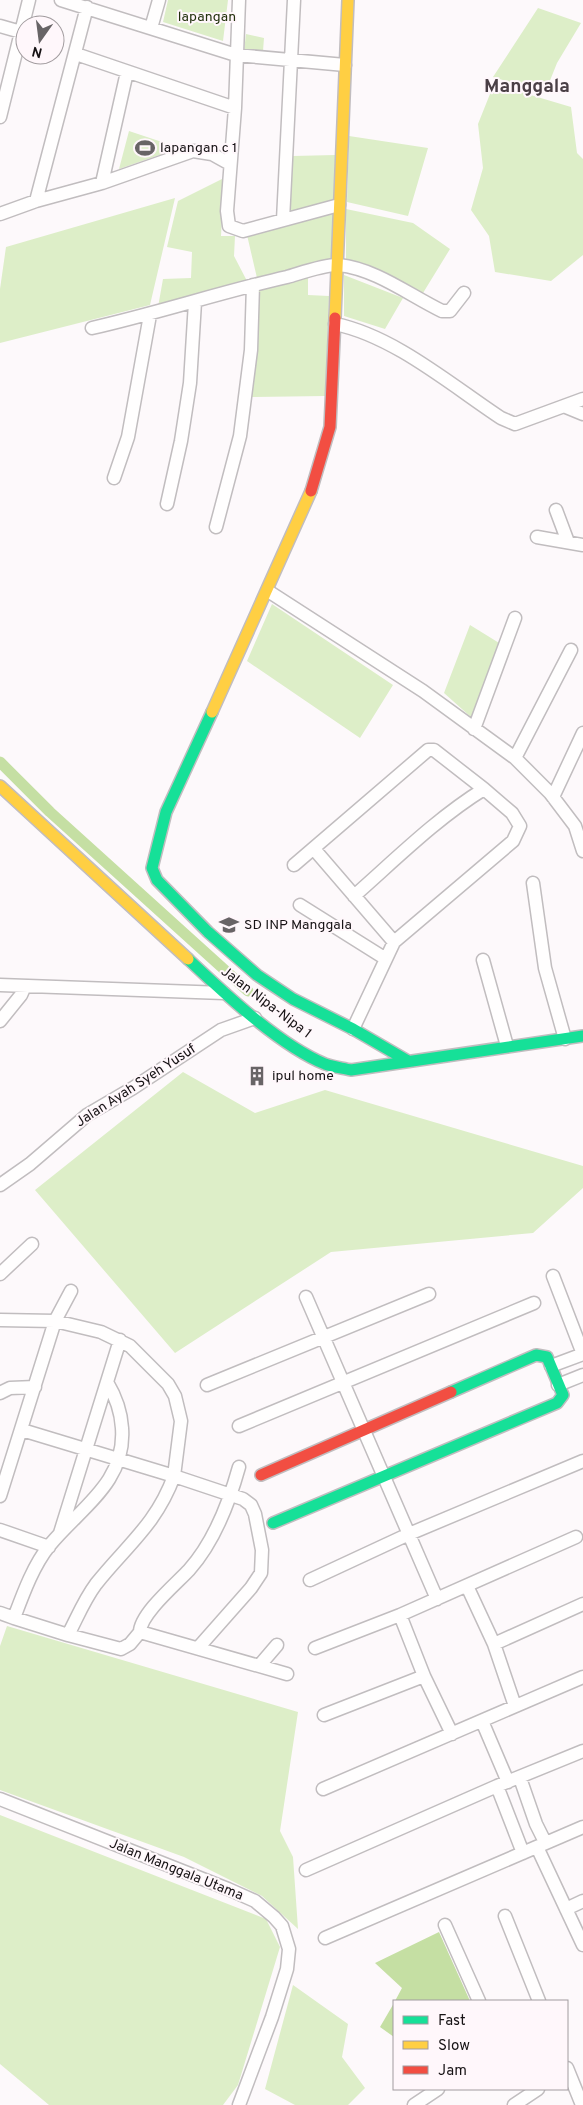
<svg xmlns="http://www.w3.org/2000/svg" width="583" height="2105" font-family="Overpass,sans-serif">
	<style>
		.green { fill: #ddeec8 }
		.water { fill: #c5dfa3 }
		.lines { fill: none; stroke-linecap: round; stroke-linejoin: round }
		.canal { stroke: #c5dfa3; stroke-width: 11 }
		.street-casing { stroke: #c1bdbf; stroke-width: 15 }
		.fast-casing { stroke: #c1bdbf; stroke-width: 14 }
		.slow-casing { stroke: #c1bdbf; stroke-width: 14 }
		.jam-casing { stroke: #c1bdbf; stroke-width: 14 }
		.street { stroke: #fffefe; stroke-width: 12 }
		.fast { stroke: #16e098; stroke-width: 11 }
		.slow { stroke: #ffcf43; stroke-width: 11 }
		.jam { stroke: #f24e42; stroke-width: 11 }
		.labels { text-anchor: middle; dominant-baseline: central; stroke-width: 4; stroke-linejoin: round; paint-order: stroke }
		.park-label { font-size: 14px; fill: #22310d; stroke: #fff7fb }
		.poi-label { font-size: 14px; fill: #171315; stroke: #fff7fb; text-anchor: start }
		.street-label { font-size: 14px; fill: #171315; stroke: #fff7fb }
		.district-label { font-size: 19px; font-weight: bold; fill: #4a3f45; stroke: #fff7fb }
	</style>
	<rect width="100%" height="100%" fill="#fdf9fb"/>
	<path class="green" d="M168 0H228L223 41 163 22Z
		M538 8 581 23 557 63 545 93 493 77Z
		M246 34 264 38 263 51H244Z
		M494 84 571 107 577 153 583 159V255L551 281 495 272 489 236 471 210 483 168 478 124Z
		M129 131 165 143V153L119 169Z
		M349 136 428 148 408 216 347 202Z
		M335 155 334 200 287 214 293 156Z
		M224 178 221 236H235L234 256 247 281 158 307 163 279 191 278 192 252 167 247 178 201Z
		M175 198 150 305 0 343V289L6 247Z
		M346 209 413 223 450 249 423 293 346 260Z
		M334 212 332 261 257 278 247 235Z
		M344 275 403 298 385 329 344 316Z
		M308 276V295L329 296 325 396 252 397 258 288Z
		M272 604 393 685 360 738 247 661Z
		M470 625 504 646 472 718 444 693Z
		M183 1072 255 1113 325 1090 583 1166V1188L533 1233 331 1252 175 1353 35 1190Z
		M7 1626 298 1712 280 1831 293 1857 298 1929 262 1896 184 1857 0 1790V1646Z
		M0 1815 266 1919 280 1947 238 2085 223 2105H49L0 2064Z
		M293 1985 348 2024 342 2057 365 2088 348 2105H295L265 2089Z"/>
	<path class="water" d="M439 1932 470 2001H395L402 1988 375 1963Z
		M394 2003V2037L380 2027Z"/>
	<g class="lines">
		<path class="canal" d="M0 762 50 812 248 991"/>
		<defs>
			<path id="street" d="M61 0 236 55 345 65
				M239 0 235 108 227 211 229 226 243 231 339 205
				M0 26 21 32
				M151 28 159 0
				M76 54 235 108
				M0 117 29 0
				M102 183 127 72
				M36 201 87 7
				M0 214 36 201 102 183 193 151 212 154 230 164
				M283 220 294 0
				M335 324C394 336 451 385 501 418L515 424 583 399
				M92 328C158 313 221 292 287 277 301 273 325 264 339 265 376 269 409 295 442 311H450L464 293
				M566 407 583 414
				M114 478 128 437 150 315
				M167 504 181 441 190 383 195 302
				M556 510 568 542
				M216 527 240 436 251 350 253 285
				M537 537 583 545
				M268 591 423 691 515 758 550 793 575 826 583 851
				M474 729 515 618
				M515 758 571 650
				M553 797 583 733
				M314 849 394 942
				M294 865 428 750H434L484 789C437 818 396 859 354 896
				M533 883 545 968 565 1039
				M300 905 386 959
				M483 960 507 1046
				M0 985 224 993
				M0 1021 21 995 25 986
				M353 1029 394 942 513 841 520 826 512 813 484 789
				M0 1185 30 1164 87 1115 133 1088 221 1030 255 1018
				M0 1274 32 1244
				M553 1276 583 1354
				M306 1297 437 1599
				M0 1320 55 1321 101 1332 130 1346 168 1384 175 1396 181 1421 174 1476 243 1499 251 1505 255 1514 262 1550 261 1573 251 1588 198 1648
				M551 1366 583 1354
				M207 1385 429 1294
				M558 1385 583 1375
				M0 1393 10 1388 35 1387
				M239 1426 534 1303
				M22 1430 174 1476C156 1525 126 1546 96 1584 84 1600 77 1618 68 1635L121 1649 130 1644 140 1632
				M239 1467C229 1503 214 1542 189 1570 177 1583 140 1614 140 1632L287 1674
				M0 1496 55 1321 71 1291
				M0 1530 49 1547
				M60 1533 120 1340
				M310 1580 409 1534 583 1461
				M467 1586 494 1644 515 1706
				M0 1613 14 1618
				M400 1615 424 1676 452 1734
				M68 1635 14 1618C23 1594 33 1566 49 1546 80 1508 126 1483 122 1428 121 1410 116 1397 107 1382
				M494 1644 583 1604
				M315 1648 400 1615 576 1537
				M259 1666 277 1645
				M324 1715 424 1676
				M482 1721 508 1782
				M520 1778 536 1824 545 1842
				M497 1786 523 1853
				M323 1789 583 1677
				M0 1799 228 1889 255 1901 274 1917 282 1926 289 1949 287 1969 272 2017 239 2105
				M537 1847 583 1945
				M306 1870 497 1786 583 1751
				M566 1909 583 1901
				M505 1916 539 2001
				M445 1925 479 2001
				M325 1938 583 1827
				M567 2068 582 2105
				M414 2105 438 2089
				M514 2105 538 2089"/>
			<path id="fast" d="M212 712 166 812 152 868 157 880 208 932 257 975 293 999 353 1029 408 1061
				M188 959C224 993 279 1045 325 1064 333 1067 343 1068 351 1070L583 1036
				M273 1523 557 1403 563 1395 547 1357 536 1355 451 1392"/>
			<path id="slow" d="M335 318 348 0
				M212 712 311 491
				M0 786 188 959"/>
			<path id="jam" d="M311 491 330 427 335 318
				M261 1475 451 1392"/>
		</defs>
		<use href="#street" class="street-casing"/>
		<use href="#fast" class="fast-casing"/>
		<use href="#slow" class="slow-casing"/>
		<use href="#jam" class="jam-casing"/>
		<use href="#street" class="street"/>
		<use href="#fast" class="fast"/>
		<use href="#slow" class="slow"/>
		<use href="#jam" class="jam"/>
	</g>
	<defs>
		<symbol id="stadium-bare" viewBox="-9 -9 18 18"><path d="M0-5a6.5 5 0 1 0 0 10a6.5 5 0 1 0 0-10ZM-3.5-1.8h7v3.6h-7Z" fill="#686466" stroke="#fff7fb" stroke-width="2.5" paint-order="stroke"/></symbol>
		<symbol id="school-bare" viewBox="-9 -9 18 18"><path d="M0-5L7-2L0 1L-7-2ZM-4 1L0 2.5L4 1V4Q0 6-4 4Z" fill="#686466" stroke="#fff7fb" stroke-width="2.5" paint-order="stroke"/></symbol>
		<symbol id="building-bare" viewBox="-9 -9 18 18"><path d="M-4-6H4V6H1V3H-1V6H-4ZM-2.5-4.3h1.7v1.8h-1.7ZM.8-4.3h1.7v1.8H.8ZM-2.5-1h1.7V.8h-1.7ZM.8-1h1.7V.8H.8Z" fill="#686466" stroke="#fff7fb" stroke-width="2.5" paint-order="stroke"/></symbol>
	</defs>
	<g fill-rule="evenodd">
		<use href="#stadium-bare" x="131" y="134" width="28" height="28"/>
		<use href="#school-bare" x="215" y="911" width="28" height="28"/>
		<use href="#building-bare" x="243" y="1062" width="28" height="28"/>
	</g>
	<g class="labels">
		<g class="park-label">
			<text x="207" y="17">lapangan</text>
		</g>
		<g class="poi-label">
			<text x="160" y="148">lapangan c 1</text>
			<text x="244" y="925">SD INP Manggala</text>
			<text x="272" y="1076">ipul home</text>
		</g>
		<g class="street-label">
			<text transform="translate(266 1003) rotate(37)">Jalan Nipa-Nipa 1</text>
			<text transform="translate(136 1086) rotate(-33)">Jalan Ayah Syeh Yusuf</text>
			<text transform="translate(176 1870) rotate(22)">Jalan Manggala Utama</text>
		</g>
		<g class="district-label">
			<text x="527" y="87">Manggala</text>
		</g>
	</g>
	<rect x="393" y="2000" width="175" height="90" fill="#fff7fb" stroke="#a29c9f"/>
	<rect x="403" y="2016" width="25" height="8" fill="#16e098" stroke="#a29c9f"/>
	<text x="438" y="2025" font-size="15" fill="#171315">Fast</text>
	<rect x="403" y="2041" width="25" height="8" fill="#ffcf43" stroke="#a29c9f"/>
	<text x="438" y="2050" font-size="15" fill="#171315">Slow</text>
	<rect x="403" y="2066" width="25" height="8" fill="#f24e42" stroke="#a29c9f"/>
	<text x="438" y="2075" font-size="15" fill="#171315">Jam</text>
	<g transform="translate(40 40) rotate(194)"><circle r="24" fill="#fff7fb" stroke="#a29c9f"/>
	<path d="M0-4L9 19L0 12L-9 19Z" fill="#686466"/>
	<text y="-8" font-size="14" font-weight="bold" text-anchor="middle" fill="#171315">N</text>
	</g>
</svg>
